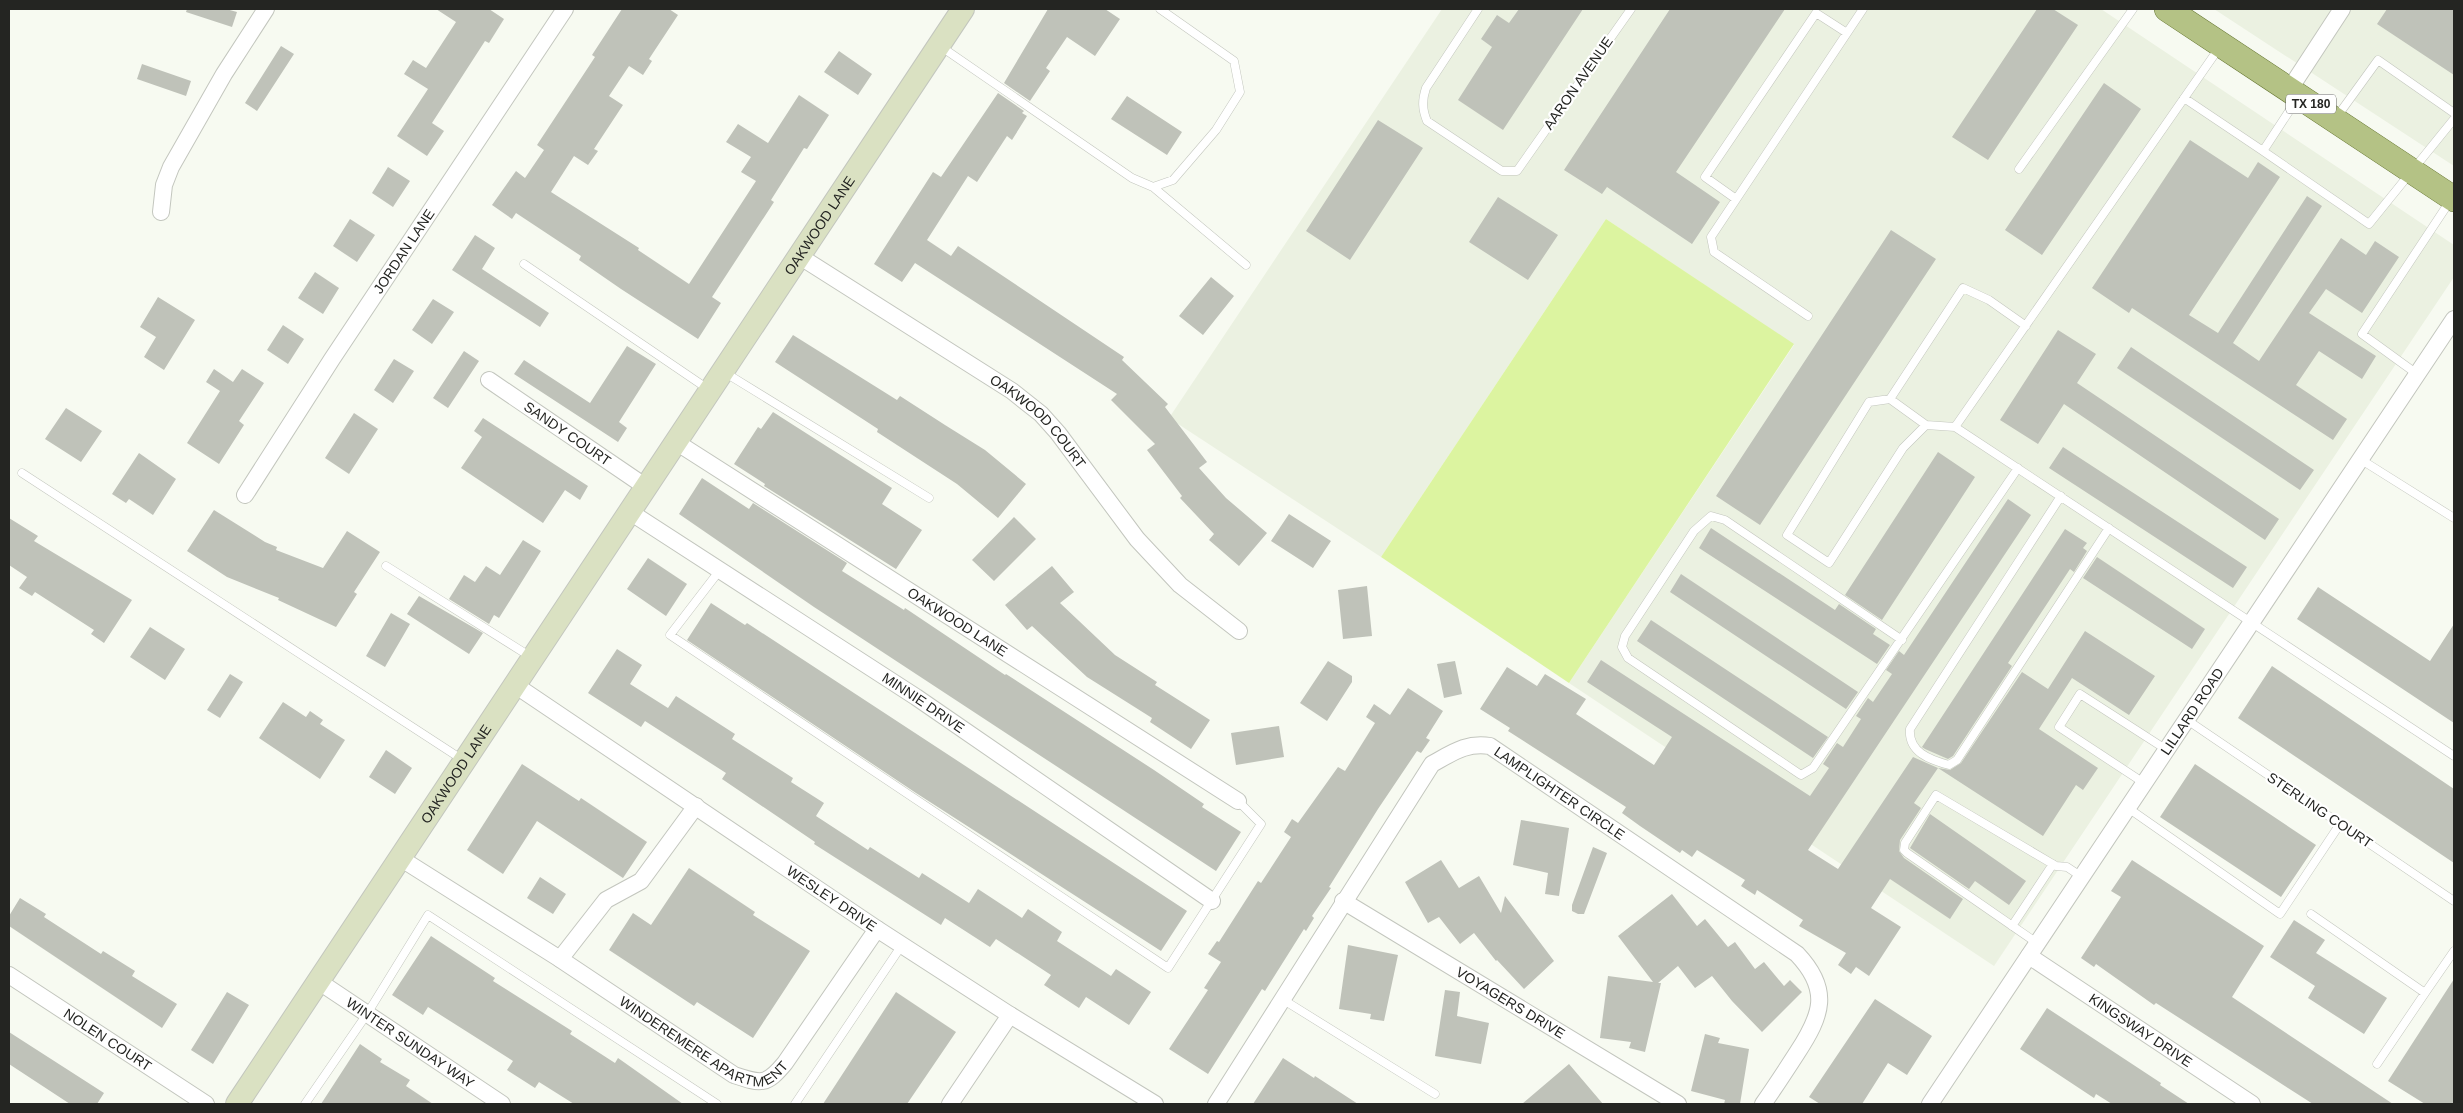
<svg xmlns="http://www.w3.org/2000/svg" width="2463" height="1113" font-family="Arial,sans-serif">
	<style>
		.built { fill: #ebf1e1 }
		.green { fill: #dcf4a0 }
		.building { fill: #bfc2b9 }
		.lines { fill: none; stroke-linecap: round; stroke-linejoin: round }
		.lane-casing { stroke: #c3c6be; stroke-width: 9 }
		.street-casing { stroke: #c3c6be; stroke-width: 18 }
		.secondary-casing { stroke: #c3c6be; stroke-width: 24 }
		.primary-casing { stroke: #61712d; stroke-width: 26 }
		.lane { stroke: #fff; stroke-width: 8 }
		.street { stroke: #fff; stroke-width: 16 }
		.secondary { stroke: #dae1c2; stroke-width: 22 }
		.primary { stroke: #b4c285; stroke-width: 25 }
		.labels { text-anchor: middle; dominant-baseline: central; stroke-width: 4.5; stroke-linejoin: round; paint-order: stroke }
		.shield { fill: #fff; stroke: #666664; stroke-width: 1 }
		.shield-label { font-size: 12px; font-weight: bold; fill: #242522 }
		.street-label { font-size: 14px; fill: #242522; stroke: #fff }
	</style>
	<rect width="100%" height="100%" fill="#f7faf1"/>
	<path class="built" d="M1442 9H2101L2454 245V277L1994 966 1569 683 1794 345 1606 219 1381 557 1169 418Z
		M2214 9H2454V166Z"/>
	<path class="green" d="M1606 219 1794 344 1569 683 1381 557Z"/>
	<path class="building" d="M187 9H226L237 12 232 27 186 12Z
		M436 9H489L504 19 489 43 485 41 432 123 444 131 427 156 397 136 428 89 404 74 413 60 426 68 456 22Z
		M622 9H669L678 15 649 59 652 61 643 75 629 66 609 96 623 105 594 149 598 151 588 165 574 156 551 192 639 248 638 250 689 284 756 181 741 172 751 157 726 142 738 124 768 143 799 95 829 115 807 149 804 148 771 200 774 202 712 297 721 303 698 339 621 289 579 260 581 256 516 213 512 219 492 205 516 171 525 178 544 150 537 145 595 57 592 55Z
		M1048 9H1105L1120 19 1095 56 1067 37 1046 68 1050 71 1030 101 1004 83Z
		M1519 9H1583L1503 130 1458 100 1492 47 1481 39 1497 15 1509 23Z
		M1670 9H1785L1676 172 1720 202 1692 244 1607 187 1602 194 1564 170Z
		M2037 9H2053L2078 25 1988 160 1952 137Z
		M2387 9H2454V75L2377 24Z
		M281 46 294 54 257 111 245 103Z
		M839 51 872 74 858 95 824 72Z
		M142 64 191 81 186 96 137 79Z
		M2104 83 2141 109 2042 255 2005 230Z
		M998 93 1024 111 1022 113 1027 116 1012 140 1007 136 977 182 968 176 927 240 951 256 958 246 1124 357 1122 360 1168 404 1165 407 1207 462 1199 468 1226 498 1267 533 1239 566 1209 540 1214 534 1180 498 1182 496 1147 450 1155 444 1111 400 1117 394 915 263 902 282 874 264 933 172 941 177Z
		M1127 96 1182 132 1167 155 1111 119Z
		M1378 120 1423 148 1350 260 1306 231Z
		M2190 140 2248 178 2258 162 2280 177 2189 315 2218 333 2307 196 2322 206 2233 343 2259 361 2341 238 2366 255 2375 241 2399 257 2362 313 2326 289 2309 313 2376 356 2362 379 2319 351 2296 385 2347 419 2333 440 2132 308 2129 313 2092 288Z
		M388 167 410 181 393 207 372 193Z
		M1498 197 1558 235 1528 280 1469 242Z
		M350 219 375 235 357 262 333 246Z
		M1891 230 1936 259 1760 525 1716 496Z
		M475 235 495 248 482 269 549 313 540 327 452 270Z
		M315 272 339 288 323 314 298 298Z
		M1211 277 1234 296 1203 335 1179 316Z
		M158 297 195 320 164 370 144 357 156 337 140 327Z
		M433 299 454 312 432 344 412 330Z
		M283 325 304 339 288 364 267 350Z
		M2058 330 2096 354 2077 383 2279 519 2265 540 2064 404 2038 444 2000 420Z
		M793 335 897 400 900 396 945 425 985 450 1026 484 998 518 957 484 877 432 878 429 775 362Z
		M627 346 656 364 619 422 627 428 618 442 514 374 524 360 590 403Z
		M2131 347 2314 470 2300 490 2117 368Z
		M464 351 479 361 448 408 433 398Z
		M394 359 414 371 393 403 374 390Z
		M214 369 233 382 242 369 264 383 239 421 244 425 219 464 187 443 220 391 206 382Z
		M66 408 102 431 81 462 45 439Z
		M773 412 892 488 882 504 922 530 896 569 764 486 765 484 734 464 758 427 761 429Z
		M354 413 378 429 349 474 325 458Z
		M483 418 588 486 580 500 565 490 543 523 461 468 482 437 474 431Z
		M2063 447 2247 567 2233 588 2049 468Z
		M1938 452 1975 477 1882 620 1845 595Z
		M139 453 176 479 153 515 129 499 126 503 112 494Z
		M702 478 749 509 753 503 847 563 842 571 904 610 905 608 1005 675 1006 674 1154 770 1204 804 1202 807 1241 832 1216 871 814 607 679 514Z
		M2008 499 2031 515 1808 850 1838 869 1913 757 1938 768 1914 803 1921 808 1900 840 1899 851 1904 858 1963 899 1950 919 1890 879 1871 908 1901 927 1869 976 1856 967 1851 974 1838 965 1846 953 1799 926 1803 920 1757 890 1755 895 1741 886 1745 880 1697 850 1692 857 1682 850 1680 853 1640 826 1622 813 1626 807 1508 731 1510 728 1480 709 1507 667 1537 686 1545 674 1586 699 1576 714 1654 765 1672 737 1587 682 1601 660 1810 796 1829 768 1823 764 1837 743 1843 747 1861 719 1856 716 1868 698 1873 702 1892 674 1886 670 1899 651 1904 655Z
		M214 510 265 542 277 547 276 550 323 568 347 531 380 552 354 592 357 594 336 627 278 600 279 598 227 577 187 551Z
		M1289 514 1331 541 1313 568 1271 541Z
		M1014 517 1036 539 994 581 972 560Z
		M9 518 38 536 34 541 132 600 104 643 91 634 94 630 35 592 32 596 19 588 27 577 9 565Z
		M1711 528 1835 610 1839 604 1876 629 1873 634 1890 645 1877 664 1699 548Z
		M2065 529 2087 543 2083 548 2087 551 2074 572 2070 569 2008 663 2012 666 1953 756 1948 759 1925 749 1922 747Z
		M523 540 541 551 499 618 494 615 489 624 449 599 464 575 475 582 486 566 500 575Z
		M2097 557 2205 629 2192 649 2083 578Z
		M648 558 687 584 666 616 627 589Z
		M1052 566 1074 592 1060 603 1115 655 1157 682 1155 685 1210 720 1191 749 1150 722 1152 718 1087 677 1032 626 1027 630 1005 605Z
		M1681 574 1858 692 1846 709 1670 592Z
		M1367 586 1372 636 1343 639 1338 590Z
		M2318 587 2430 661 2454 624V723L2297 619Z
		M419 596 483 633 469 654 407 614Z
		M711 603 745 625 747 623 1187 911 1161 951 916 793 687 640Z
		M391 613 410 624 385 667 366 656Z
		M1651 620 1828 737 1813 758 1637 641Z
		M150 627 185 649 165 680 130 657Z
		M2085 631 2155 676 2129 715 2072 678 2039 729 2098 768 2083 790 2076 785 2043 836 1938 768 1950 770 1961 763 2022 672 2048 689Z
		M617 649 642 665 630 684 668 708 676 696 735 734 732 739 793 778 791 782 824 803 816 816 868 850 870 847 919 878 922 873 969 903 978 889 1022 918 1028 909 1062 932 1057 941 1111 976 1116 969 1151 992 1129 1025 1086 997 1079 1008 1044 985 1051 975 996 939 990 947 945 918 941 925 814 844 815 842 722 779 726 773 645 721 641 727 588 693Z
		M1328 661 1352 676V682L1327 721 1300 703Z
		M1455 661 1462 694 1444 698 1437 664Z
		M2272 666 2454 789V863L2238 718Z
		M230 674 243 682 220 718 207 710Z
		M1408 688 1443 711 1426 738 1430 740 1421 753 1417 751 1378 809 1329 887 1331 888 1312 916 1314 918 1306 931 1304 929 1265 991 1262 989 1208 1074 1169 1049 1208 990 1204 988 1221 962 1208 954 1217 941 1219 942 1258 881 1261 883 1291 837 1284 832 1292 819 1298 823 1338 767 1345 771 1375 723 1366 717 1374 704 1390 715Z
		M283 702 306 717 310 711 323 720 320 724 345 740 320 779 259 738Z
		M1279 726 1284 757 1236 765 1231 733Z
		M386 750 412 768 395 794 369 777Z
		M522 764 579 801 581 798 647 842 623 878 537 821 503 874 467 850Z
		M2195 764 2316 845 2281 897 2160 817Z
		M1930 814 2026 881 2009 905 1975 881 1969 889 1910 848Z
		M1521 820 1569 828 1559 896 1545 894 1548 873 1513 865Z
		M1593 847 1607 853 1584 914H1578L1572 911V905Z
		M1441 860 1459 888 1479 876 1501 913 1505 896 1554 961 1524 989 1497 960 1496 961 1474 933 1460 944 1439 917 1428 923 1405 882Z
		M2132 860 2264 946 2232 997 2393 1104H2313L2156 1003 2154 1005 2096 964 2094 967 2081 958 2121 897 2111 891Z
		M689 868 755 912 753 915 810 951 753 1038 697 1002 694 1006 609 950 633 913 651 925Z
		M540 877 566 894 553 914 527 898Z
		M1672 894 1697 926 1705 919 1728 947 1735 942 1755 969 1764 962 1784 986 1790 980 1802 992 1762 1032 1732 1001 1712 976 1695 988 1678 966 1658 983H1661L1645 1052 1629 1048 1631 1042 1600 1038 1608 976 1653 982 1618 936Z
		M20 898 46 914 44 917 101 954 103 951 135 971 132 976 177 1004 162 1028 9 926V916Z
		M2294 920 2325 940 2316 953 2387 998 2364 1034 2308 998 2315 986 2270 957Z
		M431 936 495 978 493 981 572 1031 570 1034 615 1063 618 1058 683 1104H574L539 1082 535 1088 507 1070 513 1061 428 1007 423 1015 392 995Z
		M1348 945 1398 955 1384 1021 1370 1019 1371 1014 1339 1009Z
		M2454 979V1104H2425L2388 1081Z
		M1445 990 1460 992 1457 1016 1489 1023 1481 1064 1435 1056Z
		M227 992 249 1005 213 1064 191 1050Z
		M896 992 956 1032 907 1104H823Z
		M1875 999 1932 1036 1907 1075 1888 1063 1862 1104H1820L1809 1097Z
		M2047 1008 2161 1083 2160 1085 2189 1104H2112L2096 1094 2094 1098 2020 1049Z
		M9 1032 104 1093 97 1104H70L9 1064Z
		M1705 1034 1720 1038 1718 1043 1749 1049 1740 1104H1724L1725 1100 1691 1091Z
		M360 1044 382 1059 380 1062 410 1080 406 1086 433 1104H321Z
		M1283 1058 1314 1078 1315 1076 1358 1104H1253Z
		M1569 1064 1603 1104H1522Z"/>
	<g class="lines">
		<defs>
			<path id="lane" d="M1478 9 1426 88C1422 100 1422 109 1427 121L1502 171H1517L1631 9
				M940 46 1132 178 1153 187 1173 180 1216 130 1240 92 1234 61 1160 9
				M2184 98 2263 151
				M2297 99 2263 151 2369 224 2454 119
				M2336 118 2378 60 2454 113
				M2019 169 2133 9
				M1153 187 1246 265
				M1736 199 1705 177 1816 13 1847 33
				M524 264 708 389
				M1808 316 1714 252 1711 237 1863 9
				M2026 326 1989 300 1963 288 1890 399 1926 425 1955 427 2219 48
				M724 372 929 498
				M2417 374 2362 334 2450 201
				M1890 399 1869 402 1787 535 1829 563 1903 448 1926 425
				M1955 427 2454 756
				M2360 459 2454 518
				M22 473 463 760
				M2061 496 1910 729C1908 752 1930 760 1949 765L1957 760 2109 528
				M386 566 531 657
				M720 570 670 635 1168 968 1261 824 1238 801
				M1902 640 1725 520 1711 516 1694 531 1625 636 1622 647 1628 658 1801 775 1813 768 2018 468
				M2187 720 2454 901
				M2144 783 2059 727 2080 694 2167 750
				M2128 808 2280 914 2340 824
				M2311 914 2425 993 2454 951
				M2012 926 2053 864
				M2037 943 1907 853 1904 850 1905 843 1936 795 2056 866 2067 867 2082 877
				M1282 999 1435 1094
				M2377 1064 2425 993
				M305 1104 367 1014 428 915 717 1104
				M795 1104 902 945"/>
			<g id="street">
				<path d="M2289 90 2342 9"/>
				<path d="M161 212 164 185 171 167 224 74 266 9"/>
				<path id="s1" d="M799 256 1012 391 1041 414 1058 433 1137 539 1180 585 1239 631"/>
				<path id="s2" d="M489 380 646 487"/>
				<path id="s3" d="M676 442 1238 801"/>
				<path id="s4" d="M245 495 332 359 565 9"/>
				<path id="s5" d="M630 512 916 697 1212 901"/>
				<path id="s6" d="M515 685 877 929 1010 1015 1155 1104"/>
				<path id="s7" d="M400 858 560 959 734 1075C761 1084 766 1086 785 1063L877 929"/>
				<path id="s8" d="M1343 901 1678 1104"/>
				<path id="s9" d="M2029 956 2252 1104"/>
				<path d="M560 959 606 900 641 881 696 806"/>
				<path id="s10" d="M9 975 206 1104"/>
				<path id="s11" d="M318 981 502 1104"/>
				<path d="M950 1104 1010 1015"/>
				<path id="s12" d="M1216 1104 1432 764C1452 753 1467 742 1490 746L1797 954C1831 990 1822 1015 1797 1053 1786 1070 1775 1087 1763 1104"/>
				<path id="s13" d="M1930 1104 2454 319"/>
			</g>
			<g id="secondary">
				<path id="s14" d="M237 1104 963 9"/>
			</g>
			<path id="primary" d="M2167 9 2454 199"/>
		</defs>
		<use href="#lane" class="lane-casing"/>
		<use href="#street" class="street-casing"/>
		<use href="#secondary" class="secondary-casing"/>
		<use href="#primary" class="primary-casing"/>
		<use href="#lane" class="lane"/>
		<use href="#street" class="street"/>
		<use href="#secondary" class="secondary"/>
		<use href="#primary" class="primary"/>
	</g>
	<g class="labels">
		<rect class="shield" x="2286" y="94.5" width="50" height="19" rx="4"/>
		<g class="shield-label">
			<text x="2311" y="104">TX 180</text>
		</g>
		<g class="street-label">
			<text transform="translate(1578 83) rotate(-55)">AARON AVENUE</text>
			<text stroke="none"><textPath href="#s14" startOffset="1054">OAKWOOD LANE</textPath></text>
			<text stroke="none"><textPath href="#s4" startOffset="291">JORDAN LANE</textPath></text>
			<text stroke="none"><textPath href="#s1" startOffset="292">OAKWOOD COURT</textPath></text>
			<text stroke="none"><textPath href="#s2" startOffset="95">SANDY COURT</textPath></text>
			<text stroke="none"><textPath href="#s3" startOffset="334">OAKWOOD LANE</textPath></text>
			<text stroke="none"><textPath href="#s5" startOffset="350">MINNIE DRIVE</textPath></text>
			<text stroke="none"><textPath href="#s13" startOffset="472">LILLARD ROAD</textPath></text>
			<text stroke="none"><textPath href="#s14" startOffset="396">OAKWOOD LANE</textPath></text>
			<text stroke="none"><textPath href="#s12" startOffset="549">LAMPLIGHTER CIRCLE</textPath></text>
			<text transform="translate(2320 810) rotate(34)">STERLING COURT</text>
			<text stroke="none"><textPath href="#s6" startOffset="382">WESLEY DRIVE</textPath></text>
			<text stroke="none"><textPath href="#s8" startOffset="196">VOYAGERS DRIVE</textPath></text>
			<text stroke="none"><textPath href="#s7" startOffset="360">WINDEREMERE APARTMENT</textPath></text>
			<text stroke="none"><textPath href="#s9" startOffset="134">KINGSWAY DRIVE</textPath></text>
			<text stroke="none"><textPath href="#s10" startOffset="118">NOLEN COURT</textPath></text>
			<text stroke="none"><textPath href="#s11" startOffset="111">WINTER SUNDAY WAY</textPath></text>
		</g>
	</g>
	<rect width="2463" height="1113" fill="none" stroke="#242522" stroke-width="20"/>
</svg>
